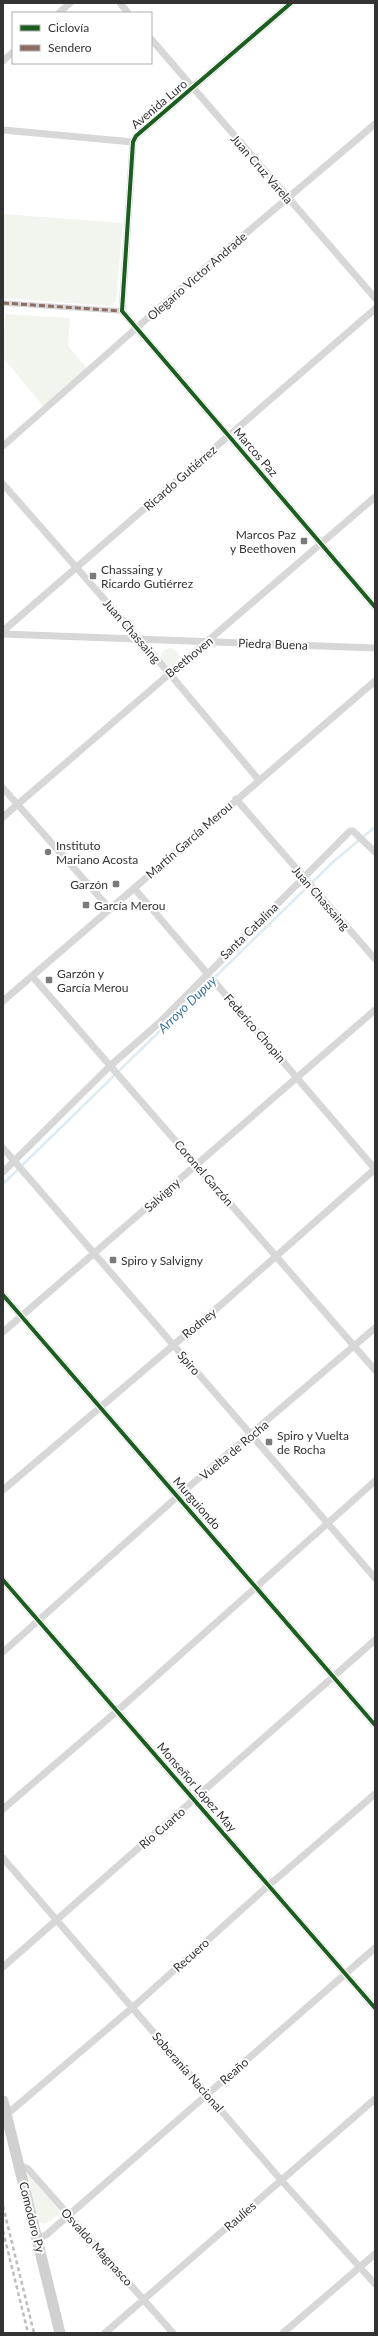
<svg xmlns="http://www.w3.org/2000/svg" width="378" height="2336" font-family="Lato,sans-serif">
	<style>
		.green { fill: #f1f5ed }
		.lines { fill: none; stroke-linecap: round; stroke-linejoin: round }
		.stream { stroke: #ddebf3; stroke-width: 2.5 }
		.pedestrian { stroke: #d7d7d7; stroke-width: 5.5 }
		.minor { stroke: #d7d7d7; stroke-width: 7 }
		.secondary { stroke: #d0d0d0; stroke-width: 11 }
		.rail { stroke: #bebebe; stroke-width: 2.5; stroke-dasharray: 4 3; stroke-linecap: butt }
		.quiet { stroke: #8d6e63; stroke-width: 3; stroke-dasharray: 6 3; stroke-linecap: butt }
		.cycleway-casing { stroke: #fff; stroke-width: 6 }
		.cycleway { stroke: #1b5e20; stroke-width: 4 }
		.poi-dot { fill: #7a7a7a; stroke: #fff; stroke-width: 1.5 }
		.labels { text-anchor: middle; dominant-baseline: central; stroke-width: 4; stroke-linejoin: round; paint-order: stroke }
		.street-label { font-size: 12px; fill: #333; stroke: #fff }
		.poi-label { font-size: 12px; fill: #333; stroke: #fff; text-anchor: start }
		.water-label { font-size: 13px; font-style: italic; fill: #3f7597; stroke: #fff }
	</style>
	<rect width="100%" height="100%" fill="#fff"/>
	<path class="green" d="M3 214 123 223 116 301 110 306 3 298Z
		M5 314 70 318 68 346 87 368 43 406 3 357Z
		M161 657a9 9 0 1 1 18 0a9 9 0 1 1-18 0Z
		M28 2174 61 2213 45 2224 38 2222 26 2176Z"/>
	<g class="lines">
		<path class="stream" d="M3 1184 334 861 375 827"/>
		<path class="pedestrian" d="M3 303 122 311"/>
		<path class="minor" d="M120 3 128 13
			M291 3 136 136 133 142 122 311 375 607
			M59 13 70 3
			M151 39 375 298
			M3 61 13 52
			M3 130 133 142
			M3 446 185 285 375 124
			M3 484 169 673 258 779
			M3 631 375 309
			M3 634 375 648
			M3 788 110 909
			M236 799 375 959
			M3 817 375 497
			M134 888 375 1169
			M32 976 375 1370
			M3 1001 375 681
			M3 1148 375 1578
			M3 1172 110 1066 159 1023 350 831H353L375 852
			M3 1295 375 1725
			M3 1332 375 1010
			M3 1490 223 1303 375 1169
			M3 1580 375 2008
			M3 1652 178 1496 375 1328
			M3 1809 116 1712 375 1481
			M3 1858 281 2180 375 2284
			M3 1967 375 1640
			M6 2115 132 2008 268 1886 375 1794
			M19 2165 28 2169 173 2333
			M37 2239 46 2235 375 1948
			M105 2333 375 2099
			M283 2333 375 2254"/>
		<path class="secondary" d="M3 2101 60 2333"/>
		<path class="rail" d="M3 2206 34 2333
			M3 2231 28 2333"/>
		<path class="quiet" d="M3 303 122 311"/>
		<defs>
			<path id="cycleway" d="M291 3 136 136 133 142 122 311 375 607
				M3 1295 375 1725
				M3 1580 375 2008"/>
		</defs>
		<use href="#cycleway" class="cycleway-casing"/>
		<use href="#cycleway" class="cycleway"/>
	</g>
	<g class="poi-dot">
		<rect x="300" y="537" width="8" height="8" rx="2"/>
		<rect x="89" y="572" width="8" height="8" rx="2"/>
		<circle cx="48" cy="852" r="4"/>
		<rect x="112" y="880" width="8" height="8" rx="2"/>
		<rect x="82" y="901" width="8" height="8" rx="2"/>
		<rect x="45" y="976" width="8" height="8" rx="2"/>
		<rect x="109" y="1256" width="8" height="8" rx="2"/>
		<rect x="265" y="1438" width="8" height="8" rx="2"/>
	</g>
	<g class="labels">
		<g class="street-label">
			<text transform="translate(159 104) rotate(-40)">Avenida Luro</text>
			<text transform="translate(262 169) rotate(49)">Juan Cruz Varela</text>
			<text transform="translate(197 276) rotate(-41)">Olegario Victor Andrade</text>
			<text transform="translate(256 452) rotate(49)">Marcos Paz</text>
			<text transform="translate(180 478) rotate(-41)">Ricardo Gutiérrez</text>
			<text transform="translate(132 631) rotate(49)">Juan Chassaing</text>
			<text transform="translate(273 644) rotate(2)">Piedra Buena</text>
			<text transform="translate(189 657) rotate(-39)">Beethoven</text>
			<text transform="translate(189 840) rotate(-41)">Martín García Merou</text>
			<text transform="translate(321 898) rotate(49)">Juan Chassaing</text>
			<text transform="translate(249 931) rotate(-44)">Santa Catalina</text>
			<text transform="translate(255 1028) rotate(49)">Federico Chopin</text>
			<text transform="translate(204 1173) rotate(49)">Coronel Garzón</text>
			<text transform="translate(162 1195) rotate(-42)">Salvigny</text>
			<text transform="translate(199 1323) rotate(-39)">Rodney</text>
			<text transform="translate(189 1363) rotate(49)">Spiro</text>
			<text transform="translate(234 1450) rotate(-40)">Vuelta de Rocha</text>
			<text transform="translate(197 1503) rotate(49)">Murguiondo</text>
			<text transform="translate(197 1787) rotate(49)">Monseñor López May</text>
			<text transform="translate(162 1828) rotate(-41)">Río Cuarto</text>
			<text transform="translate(191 1955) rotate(-42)">Recuero</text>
			<text transform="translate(234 2071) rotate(-41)">Reaño</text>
			<text transform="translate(188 2072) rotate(49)">Soberanía Nacional</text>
			<text transform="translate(240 2216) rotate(-41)">Raulíes</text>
			<text transform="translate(32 2217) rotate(76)">Comodoro Py</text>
			<text transform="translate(97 2247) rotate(48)">Osvaldo Magnasco</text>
		</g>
		<g class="poi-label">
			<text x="296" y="534" text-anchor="end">Marcos Paz<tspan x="296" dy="14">y Beethoven</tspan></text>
			<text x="101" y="569">Chassaing y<tspan x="101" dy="14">Ricardo Gutiérrez</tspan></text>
			<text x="56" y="845">Instituto<tspan x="56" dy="14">Mariano Acosta</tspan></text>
			<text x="108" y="884" text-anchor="end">Garzón</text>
			<text x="94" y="905">García Merou</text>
			<text x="57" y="973">Garzón y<tspan x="57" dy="14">García Merou</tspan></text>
			<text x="121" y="1260">Spiro y Salvigny</text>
			<text x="277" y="1435">Spiro y Vuelta<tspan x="277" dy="14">de Rocha</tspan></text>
		</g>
		<g class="water-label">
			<text transform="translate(187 1004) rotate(-44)">Arroyo Dupuy</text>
		</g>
	</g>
	<rect width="378" height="2336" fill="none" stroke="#333333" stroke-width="8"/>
	<rect x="12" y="12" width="140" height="52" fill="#ffffff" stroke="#adadad"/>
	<rect x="20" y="25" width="20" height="6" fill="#1b5e20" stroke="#adadad"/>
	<text x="48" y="32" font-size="12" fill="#333333">Ciclovía</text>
	<rect x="20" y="45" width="20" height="6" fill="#8d6e63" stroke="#adadad"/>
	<text x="48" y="52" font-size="12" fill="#333333">Sendero</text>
</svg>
